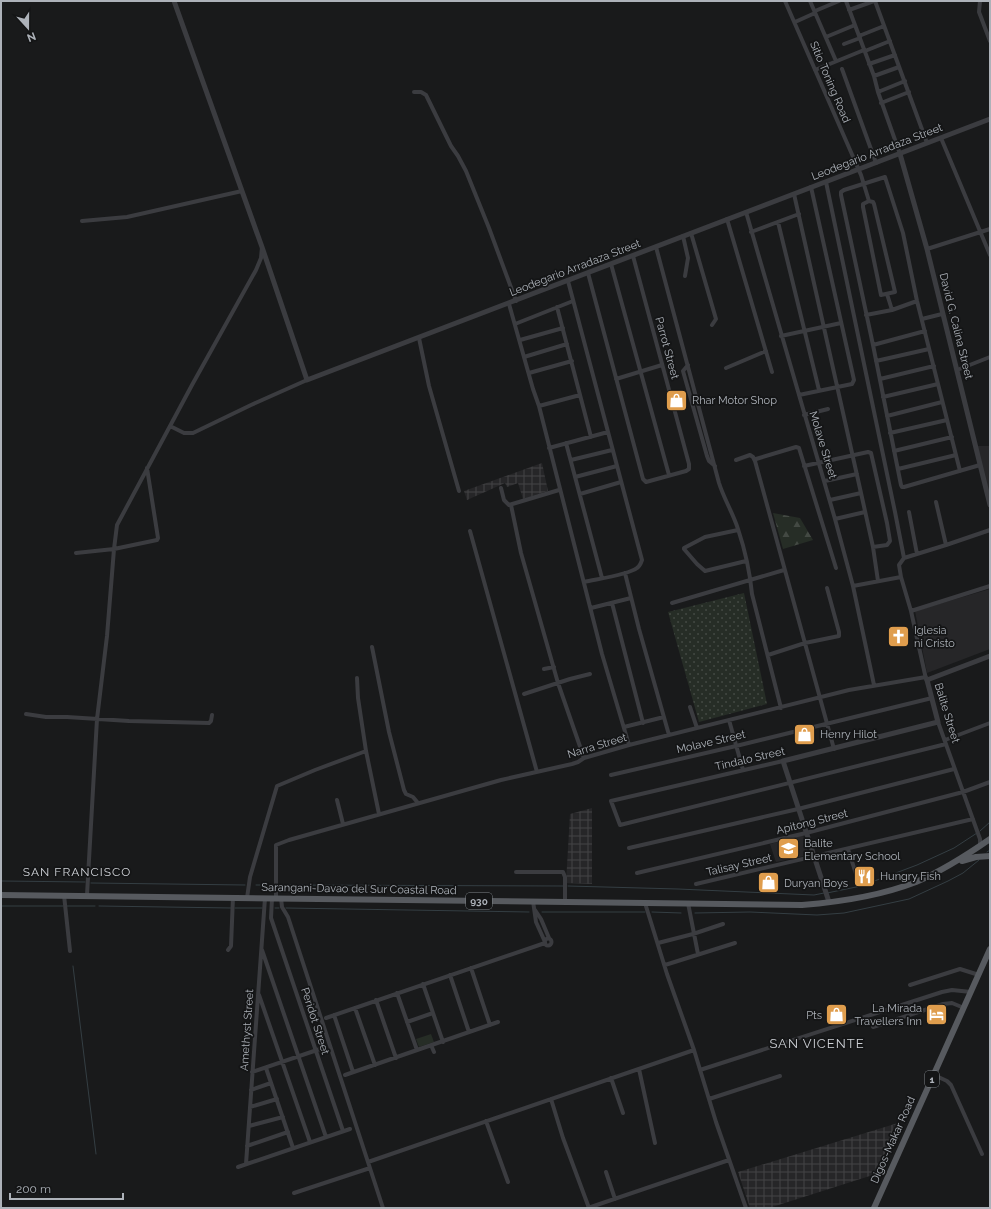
<svg xmlns="http://www.w3.org/2000/svg" width="991" height="1209" font-family="Raleway,sans-serif">
	<style>
		.built { fill: #262628 }
		.industrial { fill: url(#industrial-grid) }
		.grass { fill: url(#grass-dots) }
		.forest { fill: url(#forest-firs) }
		.park { fill: #262d26 }
		.lines { fill: none; stroke-linecap: round; stroke-linejoin: round }
		.stream { stroke: #343e43; stroke-width: 1 }
		.minor { stroke: #3b3c40; stroke-width: 4 }
		.tertiary { stroke: #3b3c40; stroke-width: 5 }
		.primary { stroke: #575a5f; stroke-width: 6 }
		.labels { text-anchor: middle; dominant-baseline: central; stroke-width: 3.5; stroke-linejoin: round; paint-order: stroke }
		.shield { fill: #141516; stroke: #7f8388; stroke-width: 1 }
		.shield-label { font-size: 10px; font-weight: bold; fill: #adb2b9 }
		.street-label { font-size: 11px; fill: #adb2b9; stroke: #141516 }
		.poi-label { font-size: 11px; fill: #adb2b9; stroke: #141516; text-anchor: start }
		.neighbourhood-label { font-size: 12px; letter-spacing: 1px; fill: #ced1d6; stroke: #141516 }
		.quarter-label { font-size: 13px; letter-spacing: 1px; fill: #ced1d6; stroke: #141516 }
	</style>
	<defs>
		<pattern id="industrial-grid" width="8" height="8" patternUnits="userSpaceOnUse"><rect width="8" height="8" fill="#262628"/><path d="M0 4h8M4 0v8" fill="none" stroke="#434345"/></pattern>
		<pattern id="grass-dots" width="8" height="8" patternUnits="userSpaceOnUse"><rect width="8" height="8" fill="#262d26"/><path d="M2 2h.1M6 6h.1" fill="none" stroke="#434943" stroke-width="1.8" stroke-linecap="round"/></pattern>
		<pattern id="forest-firs" width="22" height="20" patternUnits="userSpaceOnUse"><rect width="22" height="20" fill="#262d26"/><path d="M5 1l3.5 6h-7zM16 11l3.5 6h-7z" fill="#434943"/></pattern>
	</defs>
	<rect width="100%" height="100%" fill="#191a1b"/>
	<path class="built" d="M977 446H990V497Z
		M990 589V649L927 673 915 611Z
		M803 835 809 855 776 862 770 844Z"/>
	<path class="industrial" d="M542 463 548 491 523 499 518 483 507 487 505 483 467 500 464 491Z
		M592 808V884L566 883 570 814Z
		M898 1123 876 1174 769 1208H750L738 1172Z"/>
	<path class="grass" d="M744 593 767 704 699 722 668 612Z"/>
	<path class="forest" d="M773 513 800 518 813 540 783 549Z"/>
	<path class="park" d="M431 1034 434 1042 419 1047 416 1039Z"/>
	<g class="lines">
		<path class="stream" d="M980 831 990 822
			M987 852 990 850
			M1 881 85 882
			M91 883 245 885
			M256 885H274
			M278 885 564 886
			M568 886 678 889 814 895 824 893
			M827 893 861 886 917 865 954 848 977 833
			M1 906H63
			M66 906H95
			M99 906 231 908
			M235 908H262
			M275 908H279
			M286 908 529 912
			M542 912H645
			M652 912 681 913
			M695 913 750 912 817 915 844 913 909 899 948 881 963 873 979 860
			M73 966 96 1154"/>
		<path class="minor" d="M785 1 861 175 869 201
			M810 1 836 61
			M846 1 874 76 878 92 900 154
			M875 1 927 143
			M980 1 979 12 990 41
			M849 10 874 1
			M815 11 839 1
			M795 22 815 13
			M859 36 884 26
			M826 37 855 25
			M844 44 860 38
			M865 51 890 41
			M869 64 895 55
			M842 69 876 163
			M815 70 864 50
			M874 76 899 67
			M414 92H421L426 95 451 146 458 156 466 171 489 228 516 301
			M878 92 905 81
			M881 103 909 92
			M941 138 990 255
			M826 182 895 512 904 558 899 565 901 577 911 611 926 679
			M794 194 861 493 873 547 878 581
			M869 201 873 202 874 204 895 292 881 295 863 207V204Z
			M746 212 835 519 853 586 874 685
			M727 219 772 372
			M82 221 127 217 242 191
			M778 222 819 390
			M751 232 799 214
			M691 233 716 319 712 325
			M683 236 688 258 685 276
			M656 247 719 483C724 499 733 513 738 529 745 550 750 573 752 594L781 708
			M927 249 990 229
			M611 264 669 475
			M588 273 643 479 646 482 686 471 689 469V464L633 256
			M568 281 642 560C641 563 640 566 637 568 628 575 597 579 584 582
			M887 294 892 310
			M509 304 533 389 539 406 602 654 629 745
			M557 307 591 437
			M866 315 892 310 917 301
			M922 319 942 314
			M515 324 573 301
			M781 336 841 323
			M419 338 429 386 459 491
			M520 340 563 328
			M873 345 925 331
			M524 357 567 344
			M876 361 929 349
			M688 365 683 371 707 456 709 461 715 466
			M726 368 766 351
			M957 370 990 357
			M529 373 572 361
			M616 379 662 365
			M880 379 934 366
			M799 395 852 384 854 380 811 187
			M883 397 938 384
			M539 406 580 395
			M804 415 828 409
			M887 416 942 402
			M170 426 184 433H193L251 405 307 380
			M890 433 947 420
			M566 443 602 578
			M549 448 608 432
			M894 451 952 437
			M571 460 612 450
			M736 460 750 455 753 457 755 461
			M804 466 868 452 871 453 887 523 890 541 887 545 873 547
			M898 469 956 455
			M960 471 917 301 903 233 885 177 844 190 841 192V195L873 345 901 485 902 487H904L980 465
			M575 477 617 466
			M825 481 857 474
			M501 488 504 500 509 505 559 490
			M580 494 621 482
			M830 500 861 493
			M936 502 946 545
			M511 505 521 553 558 683 584 758
			M909 512 917 554
			M835 519 865 512
			M738 530 705 537 684 548V549L697 564 705 571 746 561
			M470 531 537 772
			M76 553 114 549 157 540 158 538 147 468
			M904 558 946 545 990 530
			M625 573 639 629 669 735
			M853 586 901 577
			M612 603 643 723
			M672 603 784 570
			M591 608 631 598
			M911 611 990 586
			M372 647 389 732 404 790 406 794 413 797 418 803
			M768 655 805 643 839 636V632L827 588
			M544 669 554 667
			M357 678 358 698 366 751 379 814
			M524 694 570 679 590 674
			M690 707 697 728
			M26 714 46 717H67L129 721 209 723 211 721 212 715
			M729 720 743 770
			M938 722 980 839V846
			M624 727 664 717
			M945 740 990 723
			M834 749 755 461 756 459 796 447 799 448 836 568
			M783 761 611 801 620 825 946 744
			M611 775 736 746 932 698
			M337 800 343 824
			M629 848 798 809 954 769
			M848 849 856 874
			M516 872H563L565 877V902
			M637 873 806 833 963 792 990 782
			M696 884 973 819
			M64 895 70 951
			M87 895 97 719 107 636 114 549 117 525 192 385 256 270 261 258 262 247
			M247 898 250 877 277 786 315 770 366 751
			M272 898 271 918 343 1131
			M276 898V845L289 840 501 780 572 764 578 762 584 758 629 745 849 690 926 677
			M281 898 282 907 288 917 383 1208
			M533 901 536 922 545 942
			M645 903 667 974 694 1050 716 1122 746 1208
			M688 903 698 954
			M535 910 541 919 549 938
			M544.5 942a3.5 3.5 0 1 1 7 0a3.5 3.5 0 1 1-7 0Z
			M658 943 693 934 723 924
			M228 950 231 946 233 897
			M262 950 326 1137
			M665 965 735 943
			M471 968 490 1025
			M450 975 469 1032
			M423 984 443 1042
			M910 985 960 969 979 975
			M397 993 417 1050
			M259 995 310 1142
			M376 1000 396 1058
			M355 1008 375 1065
			M334 1015 353 1072
			M326 1018 545 943
			M407 1022 433 1013
			M873 1027 943 1004 952 1003 964 1008
			M431 1045 434 1052
			M266 1068 293 1148
			M639 1069 655 1143
			M700 1070 942 992 952 990 971 992
			M252 1072 323 1048
			M345 1075 498 1022
			M934 1075 947 1081 951 1085 982 1154
			M611 1078 623 1113
			M251 1090 271 1083
			M551 1099 563 1138 589 1208
			M709 1099 780 1076
			M250 1107 277 1099
			M486 1121 508 1182
			M249 1126 283 1117
			M247 1146 288 1132
			M368 1162 694 1050
			M246 1164 265 898
			M238 1167 350 1129
			M606 1172 615 1199
			M294 1193 370 1168
			M588 1208 729 1160"/>
		<path class="tertiary" d="M174 1 262 247 307 380 990 119
			M900 154 927 249 990 505
			M829 902 783 761 938 722 927 680 990 656"/>
		<path class="primary" d="M962 861 976 857 990 856
			M1 895 802 905C840 902 880 896 916 882 942 871 967 855 990 839
			M874 1208 990 949"/>
	</g>
	<defs>
		<symbol id="shop-square" viewBox="-11 -11 22 22"><rect x="-9" y="-9" width="18" height="18" rx="4" fill="#df9d4d" stroke="#141516"/><path d="M-5-2.5h2.3a2.7 3.5 0 0 1 5.4 0H5L5.5 6h-11ZM-1.5-2.5h3a1.5 2.3 0 0 0-3 0Z" fill="#fff"/></symbol>
		<symbol id="church-square" viewBox="-11 -11 22 22"><rect x="-9" y="-9" width="18" height="18" rx="4" fill="#df9d4d" stroke="#141516"/><path d="M-1.2-6h2.4v3.5h3.3v2.4h-3.3V6h-2.4V-.1h-3.3v-2.4h3.3Z" fill="#fff"/></symbol>
		<symbol id="school-square" viewBox="-11 -11 22 22"><rect x="-9" y="-9" width="18" height="18" rx="4" fill="#df9d4d" stroke="#141516"/><path d="M0-5L7-2L0 1L-7-2ZM-4 1L0 2.5L4 1V4Q0 6-4 4Z" fill="#fff"/></symbol>
		<symbol id="restaurant-square" viewBox="-11 -11 22 22"><rect x="-9" y="-9" width="18" height="18" rx="4" fill="#df9d4d" stroke="#141516"/><path d="M-5-6h1v4h1v-4h1v4h1v-4h1v5L-1.5 .5V6h-2V.5L-5-1ZM5-6V6H3V1.5H1.5Q1.5-4 5-6Z" fill="#fff"/></symbol>
		<symbol id="hotel-square" viewBox="-11 -11 22 22"><rect x="-9" y="-9" width="18" height="18" rx="4" fill="#df9d4d" stroke="#141516"/><path d="M-6-4.5h1.5V1H6V5H4.5V3h-9V5H-6ZM-4 0a1.8 1.8 0 1 1 3.6 0ZM.5 0V-2.5h3Q6-2.5 6 0Z" fill="#fff"/></symbol>
	</defs>
	<g fill-rule="evenodd">
		<use href="#shop-square" x="664" y="388" width="25" height="25"/>
		<use href="#church-square" x="886" y="624" width="25" height="25"/>
		<use href="#shop-square" x="792" y="722" width="25" height="25"/>
		<use href="#school-square" x="776" y="836" width="25" height="25"/>
		<use href="#restaurant-square" x="852" y="864" width="25" height="25"/>
		<use href="#shop-square" x="756" y="870" width="25" height="25"/>
		<use href="#hotel-square" x="924" y="1002" width="25" height="25"/>
		<use href="#shop-square" x="824" y="1002" width="25" height="25"/>
	</g>
	<g class="labels">
		<g class="shield">
			<rect x="466" y="893" width="26" height="16" rx="3"/>
			<rect x="925" y="1071" width="14" height="16" rx="3"/>
		</g>
		<g class="shield-label">
			<text x="479" y="901">930</text>
			<text x="932" y="1079">1</text>
		</g>
		<g class="street-label">
			<text transform="translate(830 82) rotate(67)">Sitio Toning Road</text>
			<text transform="translate(877 152) rotate(-21)">Leodegario Arradaza Street</text>
			<text transform="translate(575 268) rotate(-21)">Leodegario Arradaza Street</text>
			<text transform="translate(956 326) rotate(76)">David G. Calina Street</text>
			<text transform="translate(667 348) rotate(75)">Parrot Street</text>
			<text transform="translate(823 445) rotate(73)">Molave Street</text>
			<text transform="translate(947 713) rotate(73)">Balite Street</text>
			<text transform="translate(711 742) rotate(-13)">Molave Street</text>
			<text transform="translate(597 746) rotate(-17)">Narra Street</text>
			<text transform="translate(750 759) rotate(-13)">Tindalo Street</text>
			<text transform="translate(812 822) rotate(-14)">Apitong Street</text>
			<text transform="translate(739 865) rotate(-13)">Talisay Street</text>
			<text transform="translate(359 889) rotate(1)">Sarangani-Davao del Sur Coastal Road</text>
			<text transform="translate(315 1021) rotate(72)">Peridot Street</text>
			<text transform="translate(247 1030) rotate(-86)">Amethyst Street</text>
			<text transform="translate(893 1140) rotate(-66)">Digos-Makar Road</text>
		</g>
		<g class="poi-label">
			<text x="692" y="400">Rhar Motor Shop</text>
			<text x="914" y="630">Iglesia<tspan x="914" dy="13">ni Cristo</tspan></text>
			<text x="820" y="734">Henry Hilot</text>
			<text x="804" y="843">Balite<tspan x="804" dy="13">Elementary School</tspan></text>
			<text x="880" y="876">Hungry Fish</text>
			<text x="784" y="883">Duryan Boys</text>
			<text x="922" y="1008" text-anchor="end">La Mirada<tspan x="922" dy="13">Travellers Inn</tspan></text>
			<text x="822" y="1015" text-anchor="end">Pts</text>
		</g>
		<g class="neighbourhood-label">
			<text x="77" y="872">SAN FRANCISCO</text>
		</g>
		<g class="quarter-label">
			<text x="817" y="1043">SAN VICENTE</text>
		</g>
	</g>
	<rect width="991" height="1209" fill="none" stroke="#adb2b9" stroke-width="4"/>
	<g transform="translate(28 28) rotate(159)" stroke="#141516" stroke-width="3" paint-order="stroke">
	<path d="M0-3L7 15L0 10L-7 15Z" fill="#adb2b9"/>
	<text y="-6" font-size="11" font-weight="bold" text-anchor="middle" fill="#adb2b9">N</text>
	</g>
	<path d="M10 1193v6h113v-6" fill="none" stroke="#adb2b9" stroke-width="2"/>
	<text x="16" y="1193" font-size="12" fill="#adb2b9" stroke="#141516" stroke-width="3" paint-order="stroke">200 m</text>
</svg>
